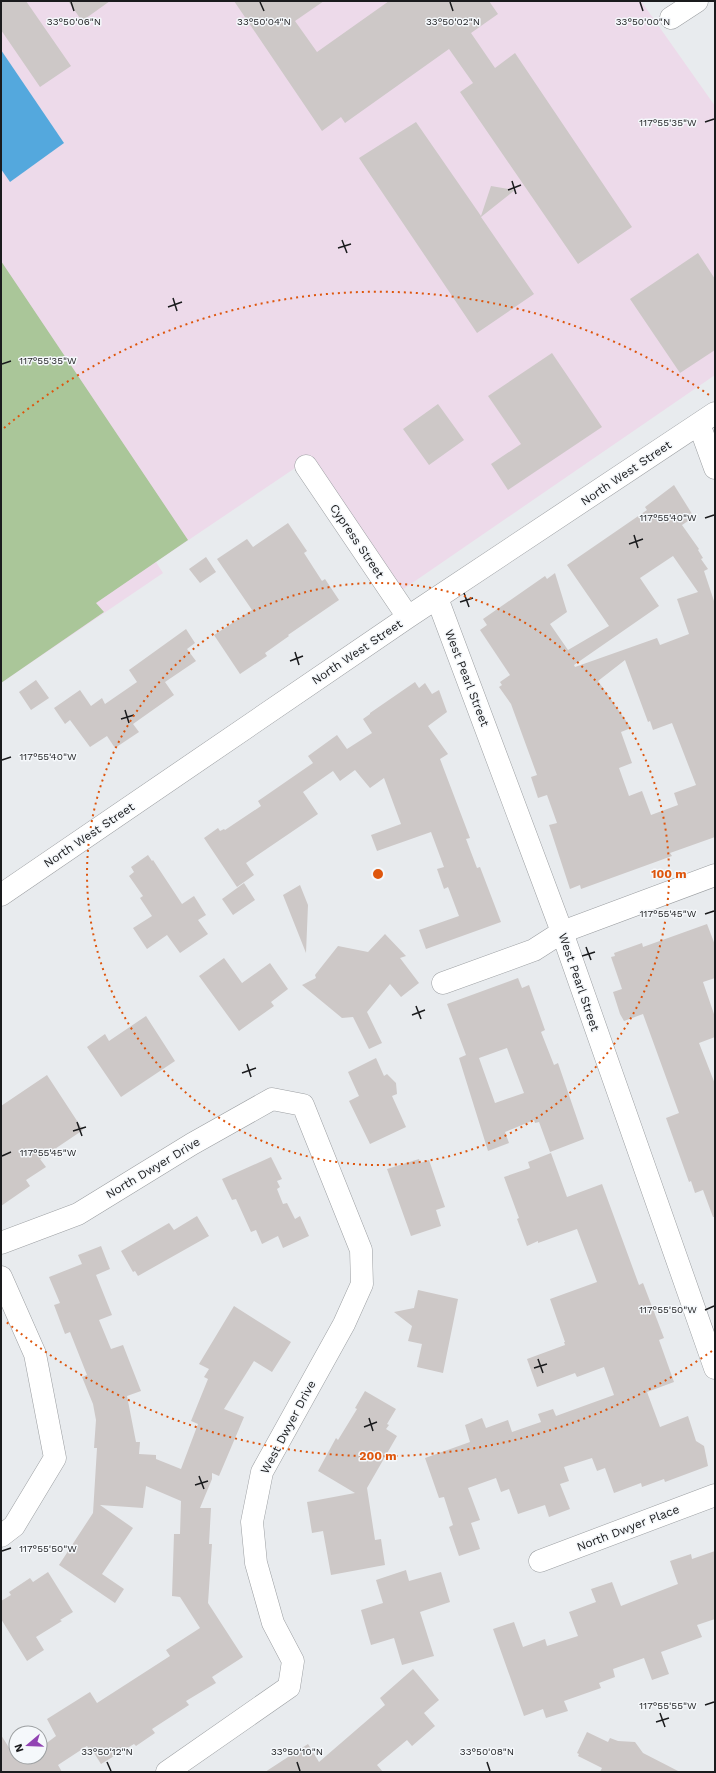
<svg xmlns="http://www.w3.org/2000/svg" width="716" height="1773" font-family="'Work Sans',sans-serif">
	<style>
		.education { fill: #eddaea }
		.green { fill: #aac699 }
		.water { fill: #54a8dd }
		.building { fill: #cdc8c7; fill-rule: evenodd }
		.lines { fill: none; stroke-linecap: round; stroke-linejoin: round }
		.minor-casing { stroke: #9c9fa2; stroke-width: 23 }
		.minor { stroke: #fff; stroke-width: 22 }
		.ticks { fill: none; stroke: #1a1b1d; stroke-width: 1.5 }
		.ring { fill: none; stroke: #de560d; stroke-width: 2; stroke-dasharray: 2 4 }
		.labels { text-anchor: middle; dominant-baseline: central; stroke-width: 3; stroke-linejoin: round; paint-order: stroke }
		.street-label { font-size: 12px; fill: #1a1b1d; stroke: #f5f8fb }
		.ticks-label { font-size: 10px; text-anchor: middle; fill: #1a1b1d; stroke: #f5f8fb; stroke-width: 3; stroke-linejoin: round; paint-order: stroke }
		.centre { fill: #de560d; stroke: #f5f8fb; stroke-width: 2 }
		.ring-label { font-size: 12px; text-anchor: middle; font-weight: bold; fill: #de560d; stroke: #f5f8fb; stroke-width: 3; stroke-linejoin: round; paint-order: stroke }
	</style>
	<rect width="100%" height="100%" fill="#e8ebee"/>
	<path class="education" d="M1 1H641L715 106V375L402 590 310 458 156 562 163 573 1 683Z"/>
	<path class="green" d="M1 261 188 540 96 603 104 612 1 683Z"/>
	<path class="water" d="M1 50 64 143 10 182 1 169Z"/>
	<path class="building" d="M1 1H26L71 66 40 87 1 30Z
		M68 1H110L82 21Z
		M234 1H324L295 21 317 52 389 1H489L498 14 471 33 495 68 515 53 632 227 578 264 460 92 473 83 449 49 345 123 341 117 322 131Z
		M416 122 481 216 491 186 515 190 481 217 534 294 477 333 359 158Z
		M698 253 715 279V350L680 373 630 299Z
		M552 353 602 427 508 490 491 464 521 444 488 396Z
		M438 404 464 440 429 465 403 429Z
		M674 485 694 517 682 525 699 549 698 550 703 558 701 559 708 569 704 571 715 604V837L670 853 672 856 581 889 580 885 570 889 549 825 557 823 547 795 538 798 531 777 537 775 511 704 499 687 502 685 500 682 510 675 480 630 487 625 483 619 545 576 547 579 555 573 567 612 550 624 568 650 609 626 567 565 647 510 645 507ZM673 556 698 592 677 599 689 634 660 645 657 638 575 667 574 665 659 606 640 578ZM625 660 648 722 650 721 653 730 672 723 696 785 674 793 678 805 651 815 642 791 629 796 619 768 632 763 621 732 631 728 598 681Z
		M288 523 307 551 304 553 322 581 325 579 339 600 288 635 289 636 265 653 267 656 240 674 214 635 252 610 217 559 247 539 253 547Z
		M206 557 216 572 200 583 189 569Z
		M186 629 195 643 187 649 196 661 165 682 174 695 133 724 139 732 115 748 107 736 90 747 70 720 65 724 54 708 80 690 91 706 102 698 105 704 137 682 129 670Z
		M36 680 49 698 31 710 19 692Z
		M415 682 419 688 425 683 432 694 439 690 447 712 428 726 448 754 440 759 470 838 466 839 477 868 480 867 501 922 426 949 419 930 459 916 448 887 444 889 437 869 444 867 431 832 377 851 371 835 401 824 384 778 370 788 355 770 340 781 333 771 303 792 318 814 246 863 254 875 237 887 204 838 218 828 220 831 224 829 225 830 261 806 258 801 313 763 308 756 337 735 347 749 372 733 363 719 370 714V713Z
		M148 855 152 861 153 860 182 904 194 896 206 915 198 920 208 934 180 953 167 935 147 949 133 928 152 916 140 898 143 896 129 876 134 872 131 867Z
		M244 883 255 900 233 915 222 899Z
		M300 885 308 905 306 953 283 895Z
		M707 924 715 945V978L703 982 715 1017V1037L699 1043 715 1084V1217H713L703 1190 695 1193 691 1181 689 1182 666 1118 679 1113 643 1014 624 1021 620 1014 613 992 622 989 611 957 615 956 614 953 642 943 643 947Z
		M385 934 406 956 400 958 419 983 401 997 390 984 367 1012 382 1043 369 1049 353 1017 342 1018 302 985 316 978 315 975 338 946 368 952Z
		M224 958 242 983 270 963 288 989 271 1002 274 1006 239 1031 199 976Z
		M518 978 522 988 529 985 545 1030 541 1032 554 1065 558 1063 584 1139 550 1152 539 1122 535 1123 534 1120 505 1132 509 1143 488 1151 459 1058 466 1055 447 1004ZM507 1048 524 1093 495 1103 479 1058Z
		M146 1016 175 1061 121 1097 87 1047 105 1034 109 1041Z
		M376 1058 384 1076 387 1074 396 1083 397 1094 392 1096 406 1127 370 1144 349 1101 359 1096 348 1072Z
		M47 1075 83 1130 40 1159 46 1167 26 1180 30 1186 1 1206V1106Z
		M551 1153 567 1197 602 1184 639 1285 643 1283 664 1338 659 1340 674 1382 647 1392 660 1427 688 1416 696 1441 704 1446 708 1466 665 1482 664 1479 642 1487 641 1483 614 1493 605 1468 597 1471 592 1458 564 1467 569 1481 560 1484 570 1509 549 1517 545 1505 518 1514 509 1489 501 1492 496 1478 468 1488 480 1520 471 1523 480 1549 459 1556 449 1527 453 1525 444 1497 439 1498 425 1458 470 1442 465 1425 482 1418 486 1428 508 1420 512 1432 541 1422 538 1414 553 1409 556 1416 614 1395 604 1367 577 1377 575 1373 537 1387 527 1359 565 1345 564 1342H565L550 1299 597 1282 577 1229 538 1243V1241L527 1246 517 1219 519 1218 504 1177 530 1168 528 1162Z
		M271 1157 282 1179 277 1181 280 1187 277 1189 283 1204 287 1203 295 1219 300 1216 309 1236 283 1248 278 1236 262 1244 256 1230 251 1232 236 1199 232 1200 222 1179Z
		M419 1159 420 1163 429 1160 445 1207 436 1210 441 1226 411 1236 387 1169Z
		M197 1216 209 1236 138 1276 135 1271 133 1272 121 1251 169 1223 174 1230Z
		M101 1246 110 1269 96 1275 112 1315 99 1320 111 1349 123 1345 141 1391 127 1396 136 1442H140L139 1454 156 1455V1459L181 1469 198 1424 191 1421 208 1379 204 1377 209 1369 199 1364 234 1306 291 1342 272 1372 254 1361 224 1409 244 1417 219 1476 212 1473V1479L200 1508H211L209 1544H212L208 1603 243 1657 212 1677 216 1683 186 1701 189 1705 152 1729 155 1733 136 1746 134 1744 101 1764 91 1748 89 1749 87 1746 58 1765 62 1772H1V1735L15 1757H40V1748L56 1736 47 1719 90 1692 97 1703 170 1656 166 1650 200 1628 180 1597 172 1596 174 1534H180L181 1501 146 1486 143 1508 100 1505 133 1528 102 1574 124 1589 115 1603 59 1565 93 1513 97 1448H94L96 1420 93 1404 82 1377 87 1375 70 1332 65 1334 54 1305 60 1303 49 1277 82 1264 78 1255Z
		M418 1290 458 1299 443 1373 417 1367 422 1344 408 1341 412 1326 394 1312 414 1308Z
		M365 1391 396 1409 387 1424 389 1425 386 1429 397 1436 367 1488 375 1540 381 1539 385 1565 331 1575 323 1531 312 1533 307 1502 355 1493 318 1471 336 1438 338 1440 357 1409 355 1408Z
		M715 1551V1619L697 1625 702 1637 661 1652 669 1674 652 1680 644 1658 613 1669 615 1677 599 1683 601 1688 564 1701 568 1711 546 1718 543 1709 524 1716 493 1629 514 1622 523 1647 545 1639 547 1646 578 1636 569 1612 596 1602 591 1589 612 1582 621 1606 678 1584 670 1561 691 1554 692 1559Z
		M406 1570 409 1581 441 1572 450 1602 420 1612 434 1656 402 1665 394 1638 371 1645 361 1610 383 1603 376 1580Z
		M48 1572 73 1612 60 1620 62 1621 36 1637 44 1650 27 1661 1 1619V1601L11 1595 9 1592 30 1578 33 1582Z
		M413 1669 439 1700 424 1713 435 1726 412 1746 407 1740 377 1765 383 1772H265L308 1744 319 1762 385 1705 380 1698Z
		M587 1732 608 1742 610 1738 618 1741 635 1742 643 1753 680 1772H600L602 1768 578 1756 579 1754 577 1753Z"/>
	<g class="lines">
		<defs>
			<path id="minor" d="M671 18 697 1
				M699 424 715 468
				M306 466 408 617
				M437 598 562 932 715 1368
				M1 895 408 617 715 413
				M443 983 534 950 562 932 715 875
				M1 1243 78 1214 192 1144 272 1099 303 1105 361 1250 362 1284 344 1324 262 1472 252 1522 256 1563 273 1623 293 1661 289 1687 167 1772
				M1 1277 35 1354 55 1458 14 1526 1 1536
				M540 1561 715 1495"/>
		</defs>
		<use href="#minor" class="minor-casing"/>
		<use href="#minor" class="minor"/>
	</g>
	<path class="ticks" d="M71 2 74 11M260 2 264 11M450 2 453 11M640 2 643 11M705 122 714 119M512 181 516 194M508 190 521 185M342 240 347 253M338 248 351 244M173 298 177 311M168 307 182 302M2 364 11 361M705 518 714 515M634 535 638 548M629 544 643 539M464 593 469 607M460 602 473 598M295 652 299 665M290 661 303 656M125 710 129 723M121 719 134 715M2 760 11 757M705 914 714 911M586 947 591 960M582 956 595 952M416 1006 421 1019M412 1015 425 1010M247 1064 251 1077M242 1073 256 1068M77 1122 82 1136M73 1131 86 1127M2 1156 11 1152M705 1310 714 1306M538 1359 543 1373M534 1368 547 1364M369 1418 373 1431M364 1427 377 1422M199 1476 204 1489M195 1485 208 1481M2 1551 11 1548M705 1705 714 1702M660 1713 665 1727M656 1722 669 1718M107 1762 111 1771M297 1762 300 1771M487 1762 490 1771"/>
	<g class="ring">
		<circle cx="378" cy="874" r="291"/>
		<path d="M712 1351A582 582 0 0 1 4 1320M4 428A582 582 0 0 1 712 397"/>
	</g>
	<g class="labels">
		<g class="street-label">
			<text transform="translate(626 473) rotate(-34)">North West Street</text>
			<text transform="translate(357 541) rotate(56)">Cypress Street</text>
			<text transform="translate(357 652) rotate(-34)">North West Street</text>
			<text transform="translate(467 678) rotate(69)">West Pearl Street</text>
			<text transform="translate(89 835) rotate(-34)">North West Street</text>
			<text transform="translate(579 982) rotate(71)">West Pearl Street</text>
			<text transform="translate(153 1168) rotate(-31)">North Dwyer Drive</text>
			<text transform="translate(288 1427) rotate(-62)">West Dwyer Drive</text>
			<text transform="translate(628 1528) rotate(-21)">North Dwyer Place</text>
		</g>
	</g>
	<g class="ticks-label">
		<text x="643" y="25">33°50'00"N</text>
		<text x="74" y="25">33°50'06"N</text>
		<text x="264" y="25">33°50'04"N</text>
		<text x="453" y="25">33°50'02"N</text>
		<text x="668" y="126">117°55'35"W</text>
		<text x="48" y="364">117°55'35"W</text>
		<text x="668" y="521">117°55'40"W</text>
		<text x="48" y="760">117°55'40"W</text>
		<text x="668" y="917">117°55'45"W</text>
		<text x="48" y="1156">117°55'45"W</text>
		<text x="668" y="1313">117°55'50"W</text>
		<text x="48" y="1552">117°55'50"W</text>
		<text x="668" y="1709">117°55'55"W</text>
		<text x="107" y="1755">33°50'12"N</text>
		<text x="297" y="1755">33°50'10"N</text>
		<text x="487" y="1755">33°50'08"N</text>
	</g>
	<circle cx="378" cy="874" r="6" class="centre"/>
	<g class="ring-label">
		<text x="669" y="878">100 m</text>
		<text x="378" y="1460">200 m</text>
	</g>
	<rect width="716" height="1773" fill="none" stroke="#1a1b1d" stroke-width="4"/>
	<g transform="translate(28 1745) rotate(251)"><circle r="19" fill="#f5f8fb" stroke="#9da0a2"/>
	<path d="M0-3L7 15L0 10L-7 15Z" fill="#9143b3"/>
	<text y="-6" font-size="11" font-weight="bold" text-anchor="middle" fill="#1a1b1d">N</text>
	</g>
</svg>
